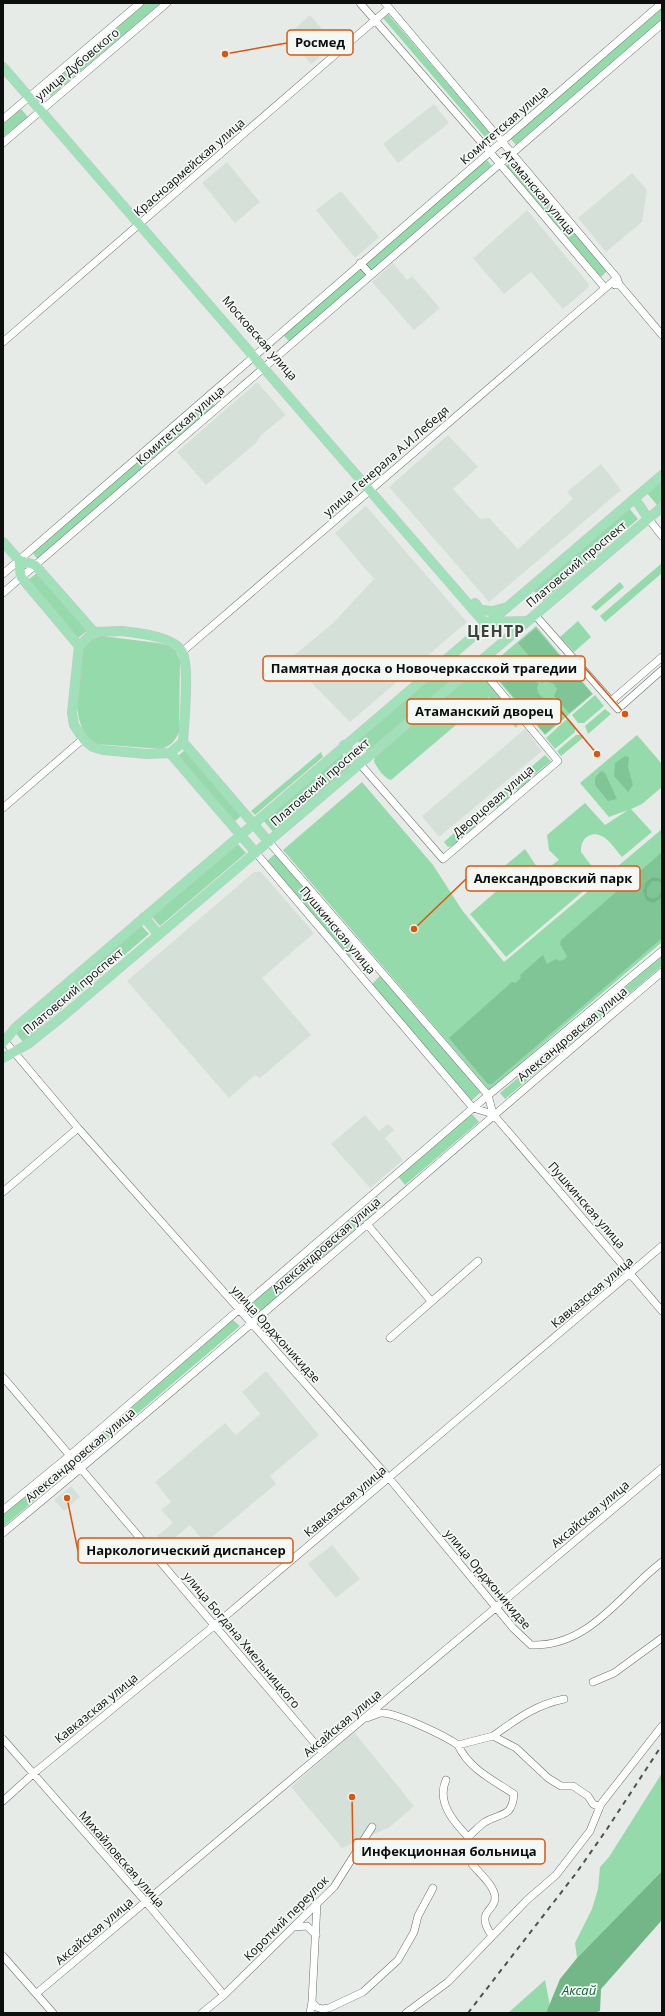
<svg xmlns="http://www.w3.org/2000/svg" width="665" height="2016" font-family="'Open Sans',sans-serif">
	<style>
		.built { fill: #d5e1d8 }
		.green { fill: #95daaa }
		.forest { fill: #80c596 }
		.water { fill: #73b789 }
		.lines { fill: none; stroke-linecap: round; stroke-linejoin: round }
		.minor-casing { stroke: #6c716d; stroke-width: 8 }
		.major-casing { stroke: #c5c5c5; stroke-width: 10 }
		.minor { stroke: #fff; stroke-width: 7 }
		.major { stroke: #a1e1b9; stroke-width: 9 }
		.rail { stroke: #4e514f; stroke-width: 2; stroke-dasharray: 5 5; stroke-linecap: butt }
		.labels { text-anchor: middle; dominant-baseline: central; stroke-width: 3.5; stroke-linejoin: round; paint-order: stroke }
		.street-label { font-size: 12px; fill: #0d0f0e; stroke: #f3f8f4 }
		.water-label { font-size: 13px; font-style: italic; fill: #156338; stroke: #f3f8f4 }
		.district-label { font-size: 16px; font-weight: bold; letter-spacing: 1px; fill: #3f4340; stroke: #f3f8f4 }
		.leader { fill: none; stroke: #dd550c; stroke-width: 1.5 }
		.callout-dot { fill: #dd550c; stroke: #f3f8f4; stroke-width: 1.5 }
		.callout { fill: #f3f8f4; stroke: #dd550c; stroke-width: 1.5 }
		.callout-label { font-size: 13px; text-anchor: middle; font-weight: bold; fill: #0d0f0e }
	</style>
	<rect width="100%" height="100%" fill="#e6ebe7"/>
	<path class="built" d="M310 15 335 44 311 64 287 36Z
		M434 104 449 123 398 163 383 144Z
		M227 162 260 202 235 223 202 183Z
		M632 173 647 190 642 222 606 252 578 218Z
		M341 191 379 237 355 258 316 210Z
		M527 210 588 283 589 287 563 309 531 272 504 294 472 257H475Z
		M393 263 407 280 412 276 440 308 414 330 372 282Z
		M257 382 286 415 261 435 256 443 206 485 177 452Z
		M448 435 478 467 453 489 480 519 489 518 518 549 573 499 567 492 601 464 621 490 489 602 389 487Z
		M366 506 467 622 350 722 309 680 292 657 333 623 374 579 335 533Z
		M525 729 542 751 439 837 422 816Z
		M254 872H261L314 933 262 978 311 1035 260 1078 255 1075 229 1098 127 981Z
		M365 1115 379 1131 388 1124 394 1130 385 1138 403 1160 370 1188 331 1144Z
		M266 1371 319 1435 270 1476 276 1484 205 1543 190 1525 165 1546 157 1536 173 1523 161 1510 171 1502 155 1482 225 1423 236 1435 260 1414 242 1392Z
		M71 1486 80 1497 64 1511 54 1500Z
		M332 1545 360 1579 336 1598 308 1564Z
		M354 1732 414 1806 390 1827 342 1848 291 1787Z"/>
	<path class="green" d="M146 3H161L51 96 45 88Z
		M662 7V21L517 146 509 137Z
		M388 14 495 139 490 143 383 18Z
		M21 109 28 117 3 137V124Z
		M486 159 492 166 371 271 365 263Z
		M513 160 608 270 601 277 506 166Z
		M360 268 366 275 289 341 283 335Z
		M209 399 215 406 153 460 147 453Z
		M141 458 147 465 38 560 32 552Z
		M662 479V501L657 505 646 492Z
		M629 508 638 519 543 601 533 590Z
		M662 563V573L605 622 600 616Z
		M37 573 87 631 78 638 28 580Z
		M620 582 624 587 596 611 591 607Z
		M578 621 591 637 574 652 560 637Z
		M536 626 593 694 545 735 487 668Z
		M102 636 158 643 174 647 180 660 179 732C175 741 171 746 161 749L96 744C67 725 79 680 82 651 85 643 93 637 102 636Z
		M446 663 457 676 368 753 357 740Z
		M477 670 518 716 519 722 516 728 489 697 391 780C385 779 376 767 374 761L375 757Z
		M595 695 604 706 584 723H578L572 715Z
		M605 709 611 714 588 734 585 726Z
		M568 718 575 726V732L555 749 546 738Z
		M576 735H582L584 737 561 756 557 751Z
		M637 735 662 764V787L642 804 631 809 652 832 622 857C614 848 603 828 588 836 582 840 581 846 581 852L600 877 506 957 470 914 507 882 501 869 525 849 541 873 559 860 549 850 547 835 585 803 605 825 628 810 609 817 580 783Z
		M186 749 242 815 234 822 178 756Z
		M321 752 323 757 255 815 251 811Z
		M340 752 353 767 275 834 262 819Z
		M545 755 551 761 534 775 529 769Z
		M527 770 533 777 517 790 511 784Z
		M362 782 433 865 462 910 504 962 662 829V942L489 1090 283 850Z
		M505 790 511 796 498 808 491 803Z
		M473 816 479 823 453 846 448 847 444 842Z
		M238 844 246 853 160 926 152 917Z
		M275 854 359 950 349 958 267 861Z
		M141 925 149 934 23 1042 15 1032Z
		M662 956V966L505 1099 500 1093Z
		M380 976 481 1092 471 1101 372 984Z
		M471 1113 479 1122 405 1185 398 1176Z
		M376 1195 383 1204 261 1311 253 1303Z
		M233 1320 240 1326 83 1460 79 1453Z
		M58 1469 64 1476 3 1527V1513Z
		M662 1773V1871L577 1958 575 1943 592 1909 598 1889 600 1867 609 1857Z
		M545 1980 550 2006 546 2013H508Z"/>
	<path class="forest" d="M536 628 592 694 569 713 554 696 557 689 554 684 546 681 542 683 524 661 529 656 518 643Z
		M503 656 514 670 521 664 539 684 537 687C538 696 543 700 552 698L564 713 561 716 562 719 545 734 489 668Z
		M625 756 629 757 628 767 633 785 628 792 614 776 615 763Z
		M601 771 605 773 617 799 608 801 595 785V778Z
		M662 852V938L492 1084H488L449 1038 512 982 515 983 521 978 520 975 543 955 547 964 556 959 560 961 565 959 567 956 560 944 561 940Z"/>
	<path class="water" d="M653 877 662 879V884L658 881H652L647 888V896L652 899 658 897 662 890V897L653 903 646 900 643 891 646 882Z
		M662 1871V1920L601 1989 600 2011 595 2013H546L560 1979 577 1958Z"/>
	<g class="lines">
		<defs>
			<path id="minor" d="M360 3 489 151 605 288
				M385 3 617 278 619 284
				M3 119 140 3
				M3 143 167 3
				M360 263 371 275
				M615 285 619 284 662 335
				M3 342 389 8
				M648 518 662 536
				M3 574C223 384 441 193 662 3
				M3 593 662 24
				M535 615 618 709 662 670
				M182 652 617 278
				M611 701 662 657
				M360 764 443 859 558 761 477 664
				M3 808 83 739
				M269 842 488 1095 493 1114 662 1311
				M256 853 473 1108 493 1114
				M3 1039 78 1128 389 1478 513 1628 531 1645C590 1647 620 1594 662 1562
				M3 1192 78 1128
				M367 1224 431 1301
				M390 1338 478 1261
				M3 1377 323 1753
				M3 1510 69 1456 473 1108 662 951
				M3 1533C226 1349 442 1158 662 972
				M593 1682 614 1673 662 1638
				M366 1718C370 1717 376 1714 381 1713 396 1712 445 1736 458 1745L493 1736 516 1748 548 1778 561 1786H573L588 1796 593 1804 600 1807
				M493 1736C517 1719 535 1705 564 1699
				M3 1739 146 1902 224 1995
				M458 1745C469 1769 493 1780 514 1794 512 1818 502 1812 485 1822 479 1826 474 1832 468 1837
				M446 1780C434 1806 462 1831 479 1848L472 1864C479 1873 494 1885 495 1897 496 1912 474 1910 492 1936
				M3 1801 34 1773 215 1625 662 1246
				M294 1927 307 1926 316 1935
				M3 1956 53 2013
				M37 1993 662 1468
				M312 2002 316 2007 322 2009 329 2008 363 1992 386 1971 398 1960 414 1932 418 1916 433 1888
				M202 2013 224 1995 334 1887 372 1827
				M310 2013 312 2002 317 1903
				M406 2013 448 1982 527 1900 556 1875 590 1831 601 1804 662 1726"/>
			<path id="major" d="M3 67 482 620 486 622 527 621
				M635 499 648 518
				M3 542 19 560 35 565 94 632
				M19 560 21 577 79 646
				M475 603 480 610 493 611 504 608
				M122 631C138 633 172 636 182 651 190 665 184 724 183 742L170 753 147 754 103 750 93 747 84 740 74 725 72 713 79 646 94 632Z
				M183 742 269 842
				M344 745 360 764
				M170 753 256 853
				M144 917 159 935
				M3 1043 15 1028 662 475
				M3 1058 28 1044 63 1016 662 507"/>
		</defs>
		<use href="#minor" class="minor-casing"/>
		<use href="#major" class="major-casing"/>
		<use href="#minor" class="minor"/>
		<use href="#major" class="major"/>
		<path class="rail" d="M468 2013 577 1872 607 1829 662 1745"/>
	</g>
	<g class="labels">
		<g class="street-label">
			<text transform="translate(77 64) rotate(-40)">улица Дубовского</text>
			<text transform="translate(504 125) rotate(-41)">Комитетская улица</text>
			<text transform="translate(189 167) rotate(-41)">Красноармейская улица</text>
			<text transform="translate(539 192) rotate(50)">Атаманская улица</text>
			<text transform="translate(260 338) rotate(49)">Московская улица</text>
			<text transform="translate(180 425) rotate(-41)">Комитетская улица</text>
			<text transform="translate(386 461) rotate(-41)">улица Генерала А.И.Лебедя</text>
			<text transform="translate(576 564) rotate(-40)">Платовский проспект</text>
			<text transform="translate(320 782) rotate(-41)">Платовский проспект</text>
			<text transform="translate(493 801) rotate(-41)">Дворцовая улица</text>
			<text transform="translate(338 930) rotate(50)">Пушкинская улица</text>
			<text transform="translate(73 991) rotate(-40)">Платовский проспект</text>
			<text transform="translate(572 1034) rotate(-40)">Александровская улица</text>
			<text transform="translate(587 1205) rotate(49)">Пушкинская улица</text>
			<text transform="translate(326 1245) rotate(-41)">Александровская улица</text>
			<text transform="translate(592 1292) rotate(-40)">Кавказская улица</text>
			<text transform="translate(276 1334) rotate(48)">улица Орджоникидзе</text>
			<text transform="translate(80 1455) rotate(-40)">Александровская улица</text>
			<text transform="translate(345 1501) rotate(-40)">Кавказская улица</text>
			<text transform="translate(590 1514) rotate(-40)">Аксайская улица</text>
			<text transform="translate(488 1579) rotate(50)">улица Орджоникидзе</text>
			<text transform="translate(242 1640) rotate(50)">улица Богдана Хмельницкого</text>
			<text transform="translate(96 1708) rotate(-39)">Кавказская улица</text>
			<text transform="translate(342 1723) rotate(-40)">Аксайская улица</text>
			<text transform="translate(122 1859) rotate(49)">Михайловская улица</text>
			<text transform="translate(286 1918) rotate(-45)">Короткий переулок</text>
			<text transform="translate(94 1931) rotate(-40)">Аксайская улица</text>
		</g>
		<g class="water-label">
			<text x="579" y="1990">Аксай</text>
		</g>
		<g class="district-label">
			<text x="496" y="631">ЦЕНТР</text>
		</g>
	</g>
	<path class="leader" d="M225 54L287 43M625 714L585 668M597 754L561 711M414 929L466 879M67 1498L78 1551M352 1797L353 1851"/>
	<g class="callout-dot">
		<circle cx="225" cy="54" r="4"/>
		<circle cx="625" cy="714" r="4"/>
		<circle cx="597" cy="754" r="4"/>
		<circle cx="414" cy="929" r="4"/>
		<circle cx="67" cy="1498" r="4"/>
		<circle cx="352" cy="1797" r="4"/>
	</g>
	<g class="callout">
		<rect x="287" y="30" width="66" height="25" rx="4"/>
		<rect x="263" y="656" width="322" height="25" rx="4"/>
		<rect x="407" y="699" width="154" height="25" rx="4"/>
		<rect x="466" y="866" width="174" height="25" rx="4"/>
		<rect x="78" y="1538" width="215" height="25" rx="4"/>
		<rect x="353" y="1839" width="192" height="25" rx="4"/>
	</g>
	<g class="callout-label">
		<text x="320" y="47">Росмед</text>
		<text x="424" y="673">Памятная доска о Новочеркасской трагедии</text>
		<text x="484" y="716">Атаманский дворец</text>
		<text x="553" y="883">Александровский парк</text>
		<text x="186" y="1555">Наркологический диспансер</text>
		<text x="449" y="1856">Инфекционная больница</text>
	</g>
	<rect width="665" height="2016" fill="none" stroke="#0d0f0e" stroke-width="8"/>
</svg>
